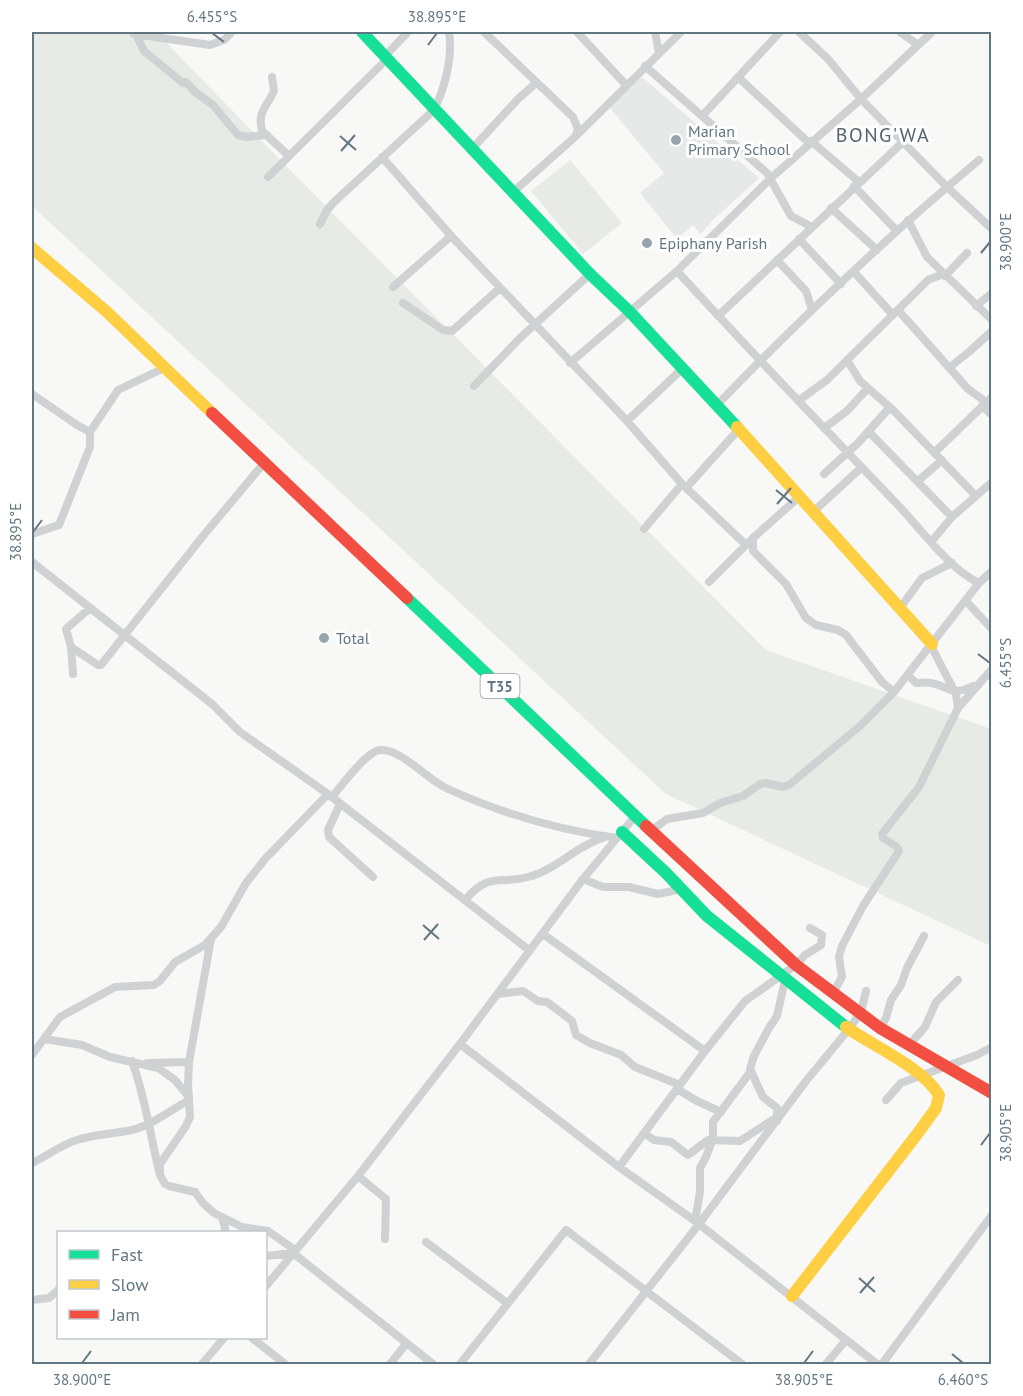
<svg xmlns="http://www.w3.org/2000/svg" width="1023" height="1396" font-family="'PT Sans',sans-serif">
	<style>
		.built { fill: #e7e9e8 }
		.green { fill: #e8ebe5 }
		.lines { fill: none; stroke-linecap: round; stroke-linejoin: round }
		.street { stroke: #cfd1d2; stroke-width: 8 }
		.fast { stroke: #16e098; stroke-width: 12 }
		.slow { stroke: #ffcf43; stroke-width: 12 }
		.jam { stroke: #f24e42; stroke-width: 12 }
		.ticks { fill: none; stroke: #627682; stroke-width: 2 }
		.poi-dot { fill: #96a4ab; stroke: #fff; stroke-width: 2 }
		.labels { text-anchor: middle; dominant-baseline: central; stroke-width: 6; stroke-linejoin: round; paint-order: stroke }
		.shield { fill: #fff; stroke: #919fa8; stroke-width: 1.5 }
		.shield-label { font-size: 15px; font-weight: bold; fill: #627682 }
		.poi-label { font-size: 16px; fill: #627682; stroke: #fff; text-anchor: start }
		.quarter-label { font-size: 20px; letter-spacing: 1.5px; fill: #54636d; stroke: #fff }
		.neatline { fill: none; stroke: #627682; stroke-width: 2 }
		.ticks-label { font-size: 15px; text-anchor: middle; fill: #627682 }
	</style>
	<rect width="100%" height="100%" fill="#f8f8f7"/>
	<path class="built" d="M642 77 759 178 711 222 701 234 693 225 677 239 640 193 664 173 609 107Z"/>
	<path class="green" d="M32 32H156L288 168 766 650 991 729V946L666 794 32 206Z
		M570 160 622 223 583 254 531 191Z"/>
	<g class="lines">
		<path class="street" d="M135 32 144 51 183 83
			M484 32 573 117 578 129 576 135
			M577 32 626 85
			M655 32 659 53
			M799 32 828 59 861 99 947 187 992 229
			M900 32 918 45
			M134 34 210 45 224 40 232 32
			M384 57 408 32
			M645 66 767 173 791 216 812 227
			M272 77 274 91C267 107 257 111 262 131L289 156
			M738 77 809 143
			M186 82 195 92 213 105 238 135 246 137 267 135
			M703 115 780 32
			M811 141 859 182
			M472 149 518 99 536 83
			M382 157 453 238 627 421 682 484 746 545
			M268 177 386 60
			M854 186 897 231
			M513 192 576 136 681 32
			M831 208 877 250
			M908 220 927 257 992 320
			M320 224 327 210 334 202 434 110C445 88 453 56 449 32
			M799 239 841 284
			M777 260 806 291 812 310
			M677 271C749 350 823 427 897 504 921 529 948 568 979 583
			M854 272 893 315
			M945 276 967 253
			M393 287 451 236
			M403 303 443 330 452 331 500 288
			M976 306 992 293
			M898 310 968 389 986 402
			M718 316 903 142
			M847 360 860 381 893 410 976 496
			M570 363 677 271 771 178 861 99 932 32
			M950 367 970 351 992 331
			M474 386 520 338 590 274
			M32 394 77 425 90 432 118 390 164 368
			M798 401 827 380 928 280 943 274
			M717 405C800 319 887 237 979 160
			M982 406 992 415
			M627 421 682 369
			M824 428 847 411 868 388
			M869 432 952 517
			M935 452 992 397
			M824 474 858 443 890 407
			M918 481 942 460
			M686 488 739 429
			M813 512 861 468
			M644 529 682 484
			M32 534 59 525 90 447V432
			M753 538V551L786 584 806 618 816 625 838 630 846 635 882 682 894 692
			M931 542 952 517 992 482
			M32 562 212 704 240 732 328 794 529 950
			M709 582 753 538 799 497
			M966 601 992 629
			M900 608 922 578 952 563
			M931 646 956 694 958 708
			M71 647 98 665H101L203 536 264 463
			M73 674 71 647 66 629 90 608
			M908 675 916 683C921 683 926 682 931 683 952 687 950 697 973 686
			M332 797C341 786 367 751 380 750 400 748 427 779 446 788 500 813 558 830 617 838
			M340 804 328 830 329 837 373 877
			M651 831 667 819 703 813 720 803 743 796 760 784 766 783 782 787 789 785 860 726 894 692 979 583 992 571
			M583 879 603 887H629L658 894 682 889
			M465 900C490 871 498 885 528 877 556 870 576 846 603 838
			M543 934 705 1051
			M211 939 189 1062 188 1084 190 1117 186 1126 160 1164V1175L165 1184 169 1186 195 1192 203 1203 214 1213 242 1227 268 1231 295 1250
			M833 993 842 977 839 957 842 946 863 906 899 851 897 847 883 838 882 834 919 787 958 708 992 669
			M498 994 523 991 538 1001 547 1002 572 1021 576 1035 590 1043 621 1055 635 1067 680 1085
			M880 1028 886 1018 891 1000 901 985 907 968 924 936
			M44 1039 82 1045 110 1057 158 1068 175 1080 188 1096
			M460 1044 619 1167 695 1221 877 1364
			M909 1045 925 1027 936 1002 958 980
			M32 1055 60 1017 115 987 154 985 160 981 175 962 205 945 221 927 246 883 265 859 328 794
			M132 1061C145 1096 150 1134 159 1171
			M147 1063 189 1062
			M677 1089 697 1101 721 1112
			M886 1100 901 1083 977 1055 992 1047
			M777 1121V1108L763 1097 750 1069 754 1056 769 1028 777 1016 785 980
			M644 1133 654 1140 671 1142 688 1155 708 1140 740 1141 777 1117
			M32 1163C48 1156 60 1145 77 1140 95 1134 113 1134 132 1130 152 1125 171 1110 189 1100
			M619 1167 705 1051 745 1001 796 965 805 955 821 945 822 935 810 928
			M358 1176 386 1199 385 1239
			M222 1217 226 1232
			M695 1221 700 1192V1168L706 1157 713 1138V1122L751 1071
			M426 1242 507 1303
			M266 1256 293 1253 433 1364
			M266 1286 358 1176 460 1044 583 879 636 815
			M32 1300 49 1298 58 1290
			M252 1338 285 1364
			M202 1364 224 1338
			M390 1364 406 1344
			M460 1364 566 1230 742 1364
			M589 1364 699 1224 806 1081 849 1029 861 1012 866 991
			M826 1364 846 1340
			M882 1364 992 1215"/>
		<path class="fast" d="M362 32 590 274 630 312 737 427
			M407 598 646 826
			M622 832 666 873 707 916 846 1027"/>
		<path class="slow" d="M32 248 107 312 212 413
			M737 427 932 644
			M792 1296 918 1133 936 1108 939 1095C922 1067 873 1046 846 1027"/>
		<path class="jam" d="M212 413 407 598
			M646 826 796 965 880 1028 992 1093"/>
	</g>
	<path class="ticks" d="M212 33 224 42M428 45 437 33M340 136 356 150M341 151 355 135M981 253 990 242M776 490 792 503M777 504 791 488M33 532 42 520M978 654 990 663M423 925 439 939M424 940 438 924M981 1145 990 1133M859 1278 875 1292M860 1293 874 1277M952 1354 963 1363M82 1363 91 1351M804 1363 813 1351"/>
	<g class="poi-dot">
		<circle cx="676" cy="140" r="6"/>
		<circle cx="647" cy="243" r="6"/>
		<circle cx="324" cy="638" r="6"/>
	</g>
	<g class="labels">
		<rect class="shield" x="480.5" y="674" width="39" height="24" rx="4.5"/>
		<g class="shield-label">
			<text x="500" y="686">T35</text>
		</g>
		<g class="poi-label">
			<text x="688" y="131">Marian<tspan x="688" dy="18">Primary School</tspan></text>
			<text x="659" y="243">Epiphany Parish</text>
			<text x="336" y="638">Total</text>
		</g>
		<g class="quarter-label">
			<text x="883" y="135">BONG'WA</text>
		</g>
	</g>
	<rect width="1023" height="1396" fill="none" stroke="#ffffff" stroke-width="66"/>
	<rect x="57" y="1231" width="210" height="108" fill="#ffffff" stroke="#c0c8cd" stroke-width="1.5"/>
	<rect x="69" y="1250" width="30" height="9" fill="#16e098" stroke="#c0c8cd" stroke-width="1.5"/>
	<text x="111" y="1261" font-size="18" fill="#627682">Fast</text>
	<rect x="69" y="1280" width="30" height="9" fill="#ffcf43" stroke="#c0c8cd" stroke-width="1.5"/>
	<text x="111" y="1291" font-size="18" fill="#627682">Slow</text>
	<rect x="69" y="1310" width="30" height="9" fill="#f24e42" stroke="#c0c8cd" stroke-width="1.5"/>
	<text x="111" y="1321" font-size="18" fill="#627682">Jam</text>
	<rect x="33" y="33" width="957" height="1330" class="neatline"/>
	<g class="ticks-label">
		<text x="212" y="22">6.455°S</text>
		<text x="437" y="22">38.895°E</text>
		<text transform="translate(1006 242) rotate(-90)" y="5">38.900°E</text>
		<text transform="translate(16 532) rotate(-90)" y="5">38.895°E</text>
		<text transform="translate(1006 663) rotate(-90)" y="5">6.455°S</text>
		<text transform="translate(1006 1133) rotate(-90)" y="5">38.905°E</text>
		<text x="82" y="1385">38.900°E</text>
		<text x="804" y="1385">38.905°E</text>
		<text x="963" y="1385">6.460°S</text>
	</g>
</svg>
